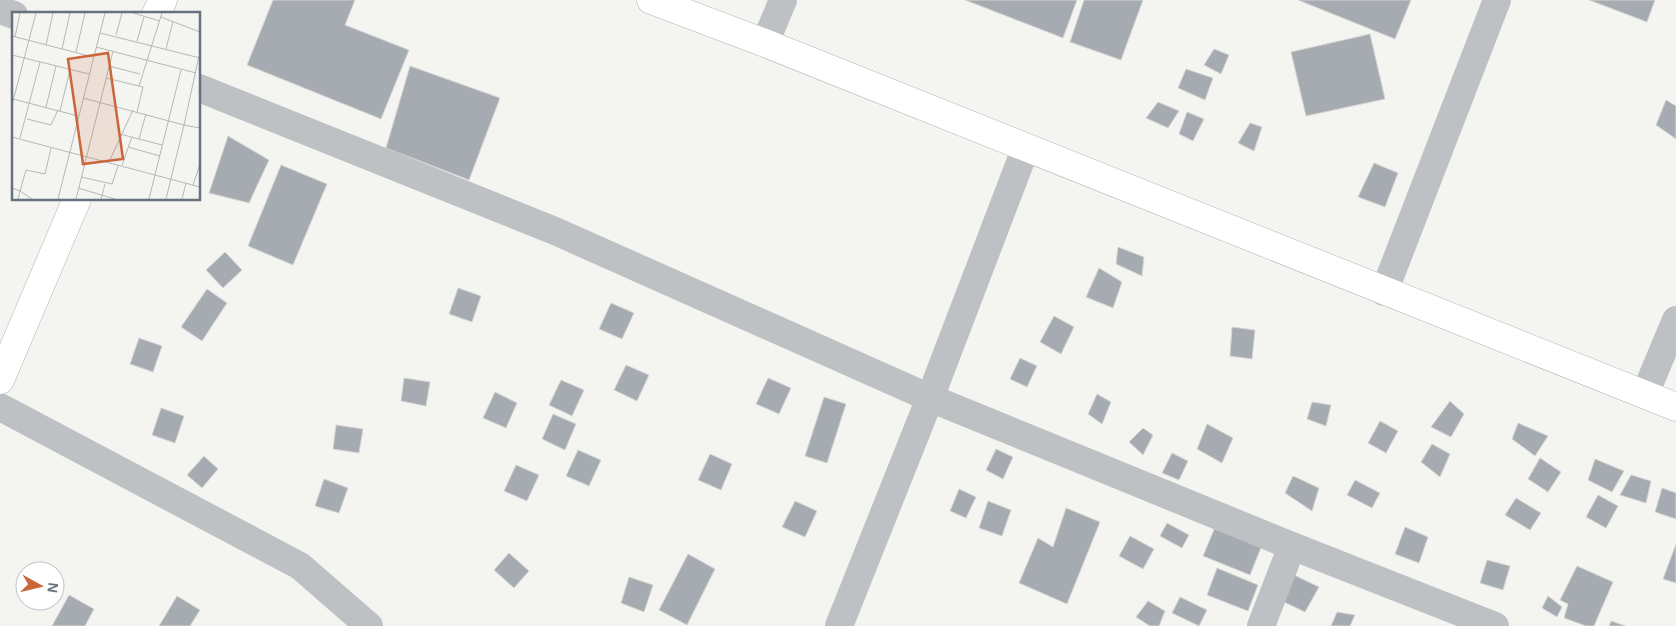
<svg xmlns="http://www.w3.org/2000/svg" width="1676" height="626" font-family="Helvetica,sans-serif">
	<style>
		.building { fill: #a5abb0; stroke: #d5d6d4 }
		.lines { fill: none; stroke-linecap: round; stroke-linejoin: round }
		.primary-casing { stroke: #b2b5b8; stroke-width: 29 }
		.trunk-casing { stroke: #b1b4b7; stroke-width: 29 }
		.minor { stroke: #bec1c4; stroke-width: 28 }
		.primary { stroke: #fff; stroke-width: 28 }
		.trunk { stroke: #fff; stroke-width: 28 }
		.inset-road { fill: none; stroke: #b4b8bc; stroke-width: 1 }
		.view { fill: #cb663a; fill-opacity: 0.15; stroke: #cb663a; stroke-width: 2.5 }
		.inset-edge { fill: none; stroke: #67727e; stroke-width: 2.5 }
	</style>
	<rect width="100%" height="100%" fill="#f4f4f1"/>
	<path class="building" d="M273 0H355L345 25 409 50 381 119 247 65Z
		M965 0H1077L1063 38Z
		M1084 0H1143L1121 60 1070 42Z
		M1298 0H1411L1395 39Z
		M1589 0H1655L1647 22Z
		M1370 34 1385 99 1306 116 1291 52Z
		M1214 49 1229 55 1221 74 1204 65Z
		M410 66 500 98 469 180 386 148Z
		M1186 69 1213 78 1205 100 1178 88Z
		M1666 100 1676 106V139L1656 125Z
		M1158 102 1179 111 1168 128 1146 118Z
		M1187 112 1204 119 1193 141 1179 134Z
		M1250 123 1262 127 1254 151 1238 143Z
		M228 136 269 160 249 203 209 193Z
		M1374 163 1398 173 1385 207 1358 197Z
		M281 165 327 184 293 265 248 246Z
		M1118 247 1144 257 1142 276 1116 264Z
		M225 252 242 270 223 288 206 270Z
		M1099 268 1122 282 1113 308 1086 297Z
		M458 288 481 296 472 322 449 314Z
		M207 289 227 303 202 341 181 327Z
		M611 303 634 313 622 339 599 329Z
		M1054 316 1074 327 1061 354 1040 342Z
		M1232 327 1255 330 1252 359 1230 356Z
		M139 338 162 346 153 372 130 364Z
		M1020 358 1037 366 1027 387 1010 379Z
		M626 365 649 375 637 401 614 390Z
		M404 378 430 382 426 406 401 401Z
		M768 378 791 388 779 414 756 404Z
		M561 380 584 390 572 416 549 405Z
		M495 392 517 403 506 428 483 418Z
		M1097 394 1111 402 1102 424 1088 414Z
		M824 397 846 404 827 463 805 456Z
		M1450 401 1464 414 1451 437 1431 427Z
		M1312 402 1331 405 1326 426 1307 419Z
		M161 408 184 416 175 443 152 435Z
		M553 414 576 424 565 450 542 439Z
		M1380 421 1398 431 1386 453 1368 443Z
		M1518 423 1548 436 1535 456 1512 439Z
		M1207 424 1233 438 1222 463 1197 449Z
		M336 425 363 429 359 453 333 449Z
		M1143 428 1153 435 1143 455 1129 442Z
		M1432 444 1450 454 1440 477 1421 462Z
		M996 449 1013 457 1003 479 986 470Z
		M578 450 601 460 589 486 566 476Z
		M1172 453 1188 461 1179 480 1162 473Z
		M710 454 732 464 721 490 698 480Z
		M204 456 218 469 202 488 187 475Z
		M1540 458 1561 472 1548 492 1528 479Z
		M1595 459 1624 471 1612 492 1588 480Z
		M516 465 539 475 527 501 504 491Z
		M1631 475 1651 481 1646 503 1620 495Z
		M1293 476 1319 488 1312 511 1285 493Z
		M324 479 348 488 339 513 315 506Z
		M1355 480 1380 493 1372 508 1347 495Z
		M1662 488 1676 493V519L1655 512Z
		M959 489 976 497 966 518 950 511Z
		M1598 495 1618 506 1606 528 1586 517Z
		M1516 498 1541 513 1530 530 1505 515Z
		M795 501 817 511 805 537 782 527Z
		M988 501 1011 510 1002 536 979 528Z
		M1066 508 1100 522 1067 604 1019 583 1038 538 1053 547Z
		M1218 520 1264 540 1250 575 1203 556Z
		M1167 523 1189 535 1182 548 1160 536Z
		M1405 527 1428 537 1419 563 1395 554Z
		M1130 536 1154 549 1143 569 1119 556Z
		M1676 544V583L1663 579Z
		M509 553 529 571 514 588 494 570Z
		M688 554 715 569 687 625 659 610Z
		M1487 560 1510 566 1503 590 1480 583Z
		M1577 566 1613 582 1594 626H1586L1564 618 1568 604 1560 600Z
		M1217 568 1258 585 1248 611 1207 595Z
		M1294 575 1319 587 1305 612 1282 601Z
		M629 577 653 585 644 612 621 603Z
		M69 595 94 609 85 626H52Z
		M177 596 200 610 190 626H159Z
		M1548 596 1562 607 1557 617 1542 608Z
		M1180 597 1207 610 1199 626 1172 613Z
		M1148 601 1165 611 1159 626H1150L1136 617Z
		M1337 612 1355 615 1350 626H1331Z
		M1611 621 1626 626H1609Z"/>
	<g class="lines">
		<defs>
			<path id="primary" d="M651 0 765 43 1676 407"/>
			<path id="trunk" d="M156 14 163 0
				M0 380 77 199"/>
		</defs>
		<use href="#primary" class="primary-casing"/>
		<use href="#trunk" class="trunk-casing"/>
		<path class="minor" d="M0 10 14 15
			M765 43 783 0
			M199 88 555 231 930 398 1292 546 1495 626
			M1384 292 1497 0
			M1645 394 1676 320
			M0 407 300 566 369 626
			M839 626 930 398 1026 147
			M1261 626 1292 546"/>
		<use href="#primary" class="primary"/>
		<use href="#trunk" class="trunk"/>
	</g>
	<g transform="translate(12 12)">
		<rect width="188" height="188" fill="#f4f4f1"/>
		<path class="inset-road" d="M121 1 148 9M149 5 188 20M88 21 188 46M104 23 110 1M0 24 81 45M3 25 8 1M125 29 132 5M34 33 41 1M84 35 184 61M50 37 58 1M154 37 161 9M64 40 73 1M0 43 77 62M187 44 172 113 188 116M97 54 128 62M94 66 131 75 125 100M127 74 150 1M71 86 172 113 154 187M1 87 66 104M0 93 24 1M34 95 44 54M48 99 58 58M15 107 39 113 46 98M108 122 150 133M0 125 188 175M8 126 28 50M127 127 134 102M116 135 148 144M97 150 121 98M110 153 120 125M69 165 100 172 106 154M181 173 188 152M0 176 8 179 14 158 33 162 39 136M66 176 103 187M6 187 8 179 20 187M46 187 93 1M64 187 101 39M89 187 93 172M137 187 169 58M170 187 174 171"/>
		<path class="view" d="M96 41 111 147 71 152 56 47Z"/>
		<rect width="188" height="188" class="inset-edge"/>
	</g>
	<g transform="translate(40 586) rotate(98)"><circle r="24" fill="#ffffff" stroke="#c2c7cb"/>
	<path d="M0-4L9 19L0 12L-9 19Z" fill="#cb663a"/>
	<text y="-8" font-size="14" font-weight="bold" text-anchor="middle" fill="#67727e">N</text>
	</g>
</svg>
